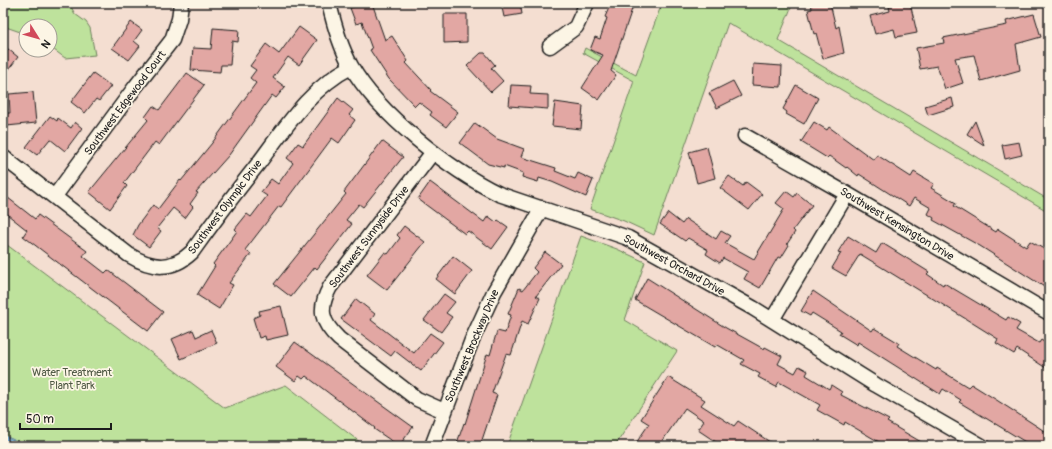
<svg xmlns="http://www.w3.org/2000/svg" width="1052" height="449" font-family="Pangolin,sans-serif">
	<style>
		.green { fill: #bee29c; stroke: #6d7f5c }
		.water { fill: #91c6ef; stroke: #62829b }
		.building { fill: #e2a7a3; stroke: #1c1c1c }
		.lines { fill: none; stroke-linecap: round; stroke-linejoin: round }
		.street-casing { stroke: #1c1c1c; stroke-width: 17 }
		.street { stroke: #fcf5e5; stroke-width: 14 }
		.labels { text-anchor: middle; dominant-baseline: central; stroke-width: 3.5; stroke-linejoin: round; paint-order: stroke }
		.street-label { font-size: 11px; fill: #1c1c1c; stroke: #fcf5e5 }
		.park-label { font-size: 11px; fill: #4d5742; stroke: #fcf5e5 }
	</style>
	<rect width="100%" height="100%" fill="#f4ded1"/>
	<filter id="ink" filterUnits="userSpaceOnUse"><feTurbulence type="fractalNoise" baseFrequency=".025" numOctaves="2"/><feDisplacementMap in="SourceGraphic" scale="8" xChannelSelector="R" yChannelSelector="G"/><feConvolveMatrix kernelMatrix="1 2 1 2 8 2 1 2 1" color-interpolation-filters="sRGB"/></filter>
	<g filter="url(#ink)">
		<path class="green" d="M3 3H69L75 14 86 22 90 28 95 55 65 58 50 47V26H26V34L3 26Z
			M662 3H793L778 40 1049 200V212L728 23 654 235 624 221 590 209 634 81 583 53 585 48 636 75Z
			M581 236 617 249 645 262 625 320 677 351 615 446H507Z
			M3 242 225 408 286 385 365 446H3Z"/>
		<path class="water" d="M3 435 27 446H3Z"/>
		<path class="building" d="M365 3H372L385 40 392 36 408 61 406 63 431 90 430 91 458 112 446 127 430 115 432 112 419 102 415 106 389 79 370 50 372 49 362 22 356 24 350 8Z
			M501 3H520L522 14 504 17Z
			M611 3H634L611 71 616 75 599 100 582 88 603 55 590 50 595 37 600 39 607 18 605 17Z
			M811 3H830L836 28 839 26 844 53 823 59 816 33 814 34 808 10 812 9Z
			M892 3H910L917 33 896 37 894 29 875 34 870 16 890 11 889 7 892 6Z
			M444 14H467V42L444 43Z
			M1034 14 1041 37 1016 44 1020 70 981 81 974 55 955 58 963 83 945 89 937 66 920 69 916 48 944 43 943 38 1007 25 1006 21Z
			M131 22 142 30 134 41 140 46 129 60 112 48Z
			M299 27 317 40 299 65 288 57 273 78 285 87 276 98 272 95 229 155 196 192 198 193 190 204 193 207 185 218 173 208 157 228 161 231 149 247 133 235 138 225 153 205 158 209 180 180 181 181 212 143 256 83 250 78 256 70 250 66 266 44 279 54Z
			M213 28 239 30 238 42 232 41 230 65H221L220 72 191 70 193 48 211 49Z
			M3 45 18 57 3 77Z
			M481 53H485L495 65 491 68 503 81 491 92 467 66Z
			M753 64 782 66 781 87 752 85Z
			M93 73 111 86 99 101 96 99 85 113 71 102Z
			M187 73 204 85 159 145 155 142 124 183 127 186 110 209 89 192 148 120 145 117 153 106 159 110Z
			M733 81 741 96 717 108 709 93Z
			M511 85 531 86 530 94 548 95V109L509 106Z
			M796 85 818 98 804 124 786 114 787 112 783 109Z
			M33 92 36 123 7 126 6 113H10L9 94Z
			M338 98 353 110 349 115 355 120 339 143 332 138 281 207 279 206 245 250 251 254 229 283 233 285 219 309 197 295 215 266 213 264 237 231 235 229 247 214 251 217 267 196 261 192 271 179 278 184 293 163 287 158 298 143 303 146Z
			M952 98 954 107 928 115 925 106Z
			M555 102 583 106 581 129 552 126Z
			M50 116 57 121 58 118 71 128 75 122 82 128 65 151 50 139 37 155 26 147Z
			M975 121 984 145 967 134Z
			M814 122 827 130 829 127 874 160 877 155 911 177 914 172 934 184 931 188 956 203 954 206 996 232 998 229 1026 247 1030 241 1049 252V290L980 246 933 220 934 218 928 214 931 208 914 198 909 206 859 174 858 176 847 167 846 168 829 156 827 158 801 142Z
			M475 123 497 139 524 149 521 157 556 168 555 171 575 179 578 173 593 180 586 197 552 182 539 178 538 182 522 177 523 173 504 166V168L488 164 460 143Z
			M382 141 403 157 363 207 359 204 346 220 352 224 317 269 315 267 291 297 274 284 346 194 344 192Z
			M1019 142 1022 155 1005 159 1002 145Z
			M707 147 715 178 697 183 689 152Z
			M729 176 743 186 746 182 762 194 749 210 720 188Z
			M430 182 484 222 488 216 496 222 498 220 508 227 492 249 468 231 465 234 418 199Z
			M786 191 794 197 797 193 812 205 793 230 795 232 787 244 789 245 781 258 778 257 760 288 744 279 748 272 723 258 720 263 706 254 708 250 688 238 685 241 660 224 668 213 682 224 686 219 716 239 721 231 730 236 725 243 754 259 784 209 776 203Z
			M3 194 35 219 38 215 87 251 83 256 105 273 108 270 163 312 148 331 23 236 27 230 3 211Z
			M404 226 425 242 387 290 367 275 385 252 388 254 400 238 397 235Z
			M848 236 876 253 882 243 929 272 927 274 943 285 944 283 1006 320 1008 317 1020 324 1016 330 1039 343 1041 340 1049 345V370L1017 349 1014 354 996 343 998 339 966 319 860 254 846 276 832 268 841 253 838 252Z
			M545 252 561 264 536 296 540 298 528 324 522 321 511 355 506 354 492 393 497 395 480 446H464L457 443 464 423 465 424 487 354 490 355 497 331 505 333 511 315 508 314 519 288 523 290 537 272 533 268Z
			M453 256 472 271 455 294 436 279Z
			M647 278 726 328 764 349 765 347 782 356 778 364 795 373 799 366 808 371 806 375 829 389 831 385 842 392 841 395 889 420 887 422 928 446H886L845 422 844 425 817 410 820 405 779 382 776 387 758 377 760 374 741 364 744 360 716 344 715 347 635 300Z
			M813 291 872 331 874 328 899 343 897 346 936 370 937 368 968 387 971 384 995 399 1049 434V446H1032L959 402 961 400 943 389 940 394 858 342 857 345 839 334 841 331 812 313 810 316 801 311Z
			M444 294 455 302 446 313 452 317 441 332 424 320Z
			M356 299 375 314 371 320 414 353 430 333 443 342 421 371 395 351 391 356 341 319Z
			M281 306 288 335 266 340 265 336 259 338 253 318 260 315 259 311Z
			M193 330 196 337 211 330 217 343 181 359 172 339Z
			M295 342 413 427 399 446 374 429 375 428 306 376 303 379 299 376 295 381 276 367Z
			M668 377 705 400 701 405 734 426 738 421 776 446H722L698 430 704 421 685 408 659 446H634L649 424 641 419Z"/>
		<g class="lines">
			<defs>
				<path id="street" d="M329 3C334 25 340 46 351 66 378 114 450 170 499 194L628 238 753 308 876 385 982 446
					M550 46 576 27 587 3
					M745 136 847 194 1049 313
					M433 152 330 287C318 309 321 322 339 339L417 399 444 411
					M3 157 129 255C152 269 172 271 192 252 213 222 235 193 258 164 285 128 310 88 351 67
					M55 196 136 86 172 40 179 19 181 3
					M772 320 847 194
					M432 446 472 340 494 292 542 208"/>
			</defs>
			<use href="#street" class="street-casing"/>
			<use href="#street" class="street"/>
		</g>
	</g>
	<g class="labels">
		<g class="street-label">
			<text transform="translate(125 103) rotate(-53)">Southwest Edgewood Court</text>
			<text transform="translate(225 207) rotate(-53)">Southwest Olympic Drive</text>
			<text transform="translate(897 224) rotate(31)">Southwest Kensington Drive</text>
			<text transform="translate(369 237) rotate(-53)">Southwest Sunnyside Drive</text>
			<text transform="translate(674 265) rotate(29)">Southwest Orchard Drive</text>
			<text transform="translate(472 346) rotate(-67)">Southwest Brockway Drive</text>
		</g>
		<g class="park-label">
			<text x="72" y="372">Water Treatment<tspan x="72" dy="13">Plant Park</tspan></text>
		</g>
	</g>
	<rect width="1052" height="449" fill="none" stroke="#fcf5e5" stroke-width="16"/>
	<rect x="8" y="8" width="1036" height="433" fill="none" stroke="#1c1c1c" stroke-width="1.5" filter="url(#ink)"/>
	<g transform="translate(38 38) rotate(127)"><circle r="19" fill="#fcf5e5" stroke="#a29e95"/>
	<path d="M0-3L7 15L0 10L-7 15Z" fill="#d1495b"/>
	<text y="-6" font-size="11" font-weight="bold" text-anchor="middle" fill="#1c1c1c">N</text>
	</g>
	<path d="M20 423v6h91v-6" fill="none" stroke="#1c1c1c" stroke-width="2"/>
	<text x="26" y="423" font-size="12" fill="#1c1c1c" stroke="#fcf5e5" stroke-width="3" paint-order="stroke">50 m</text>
</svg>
